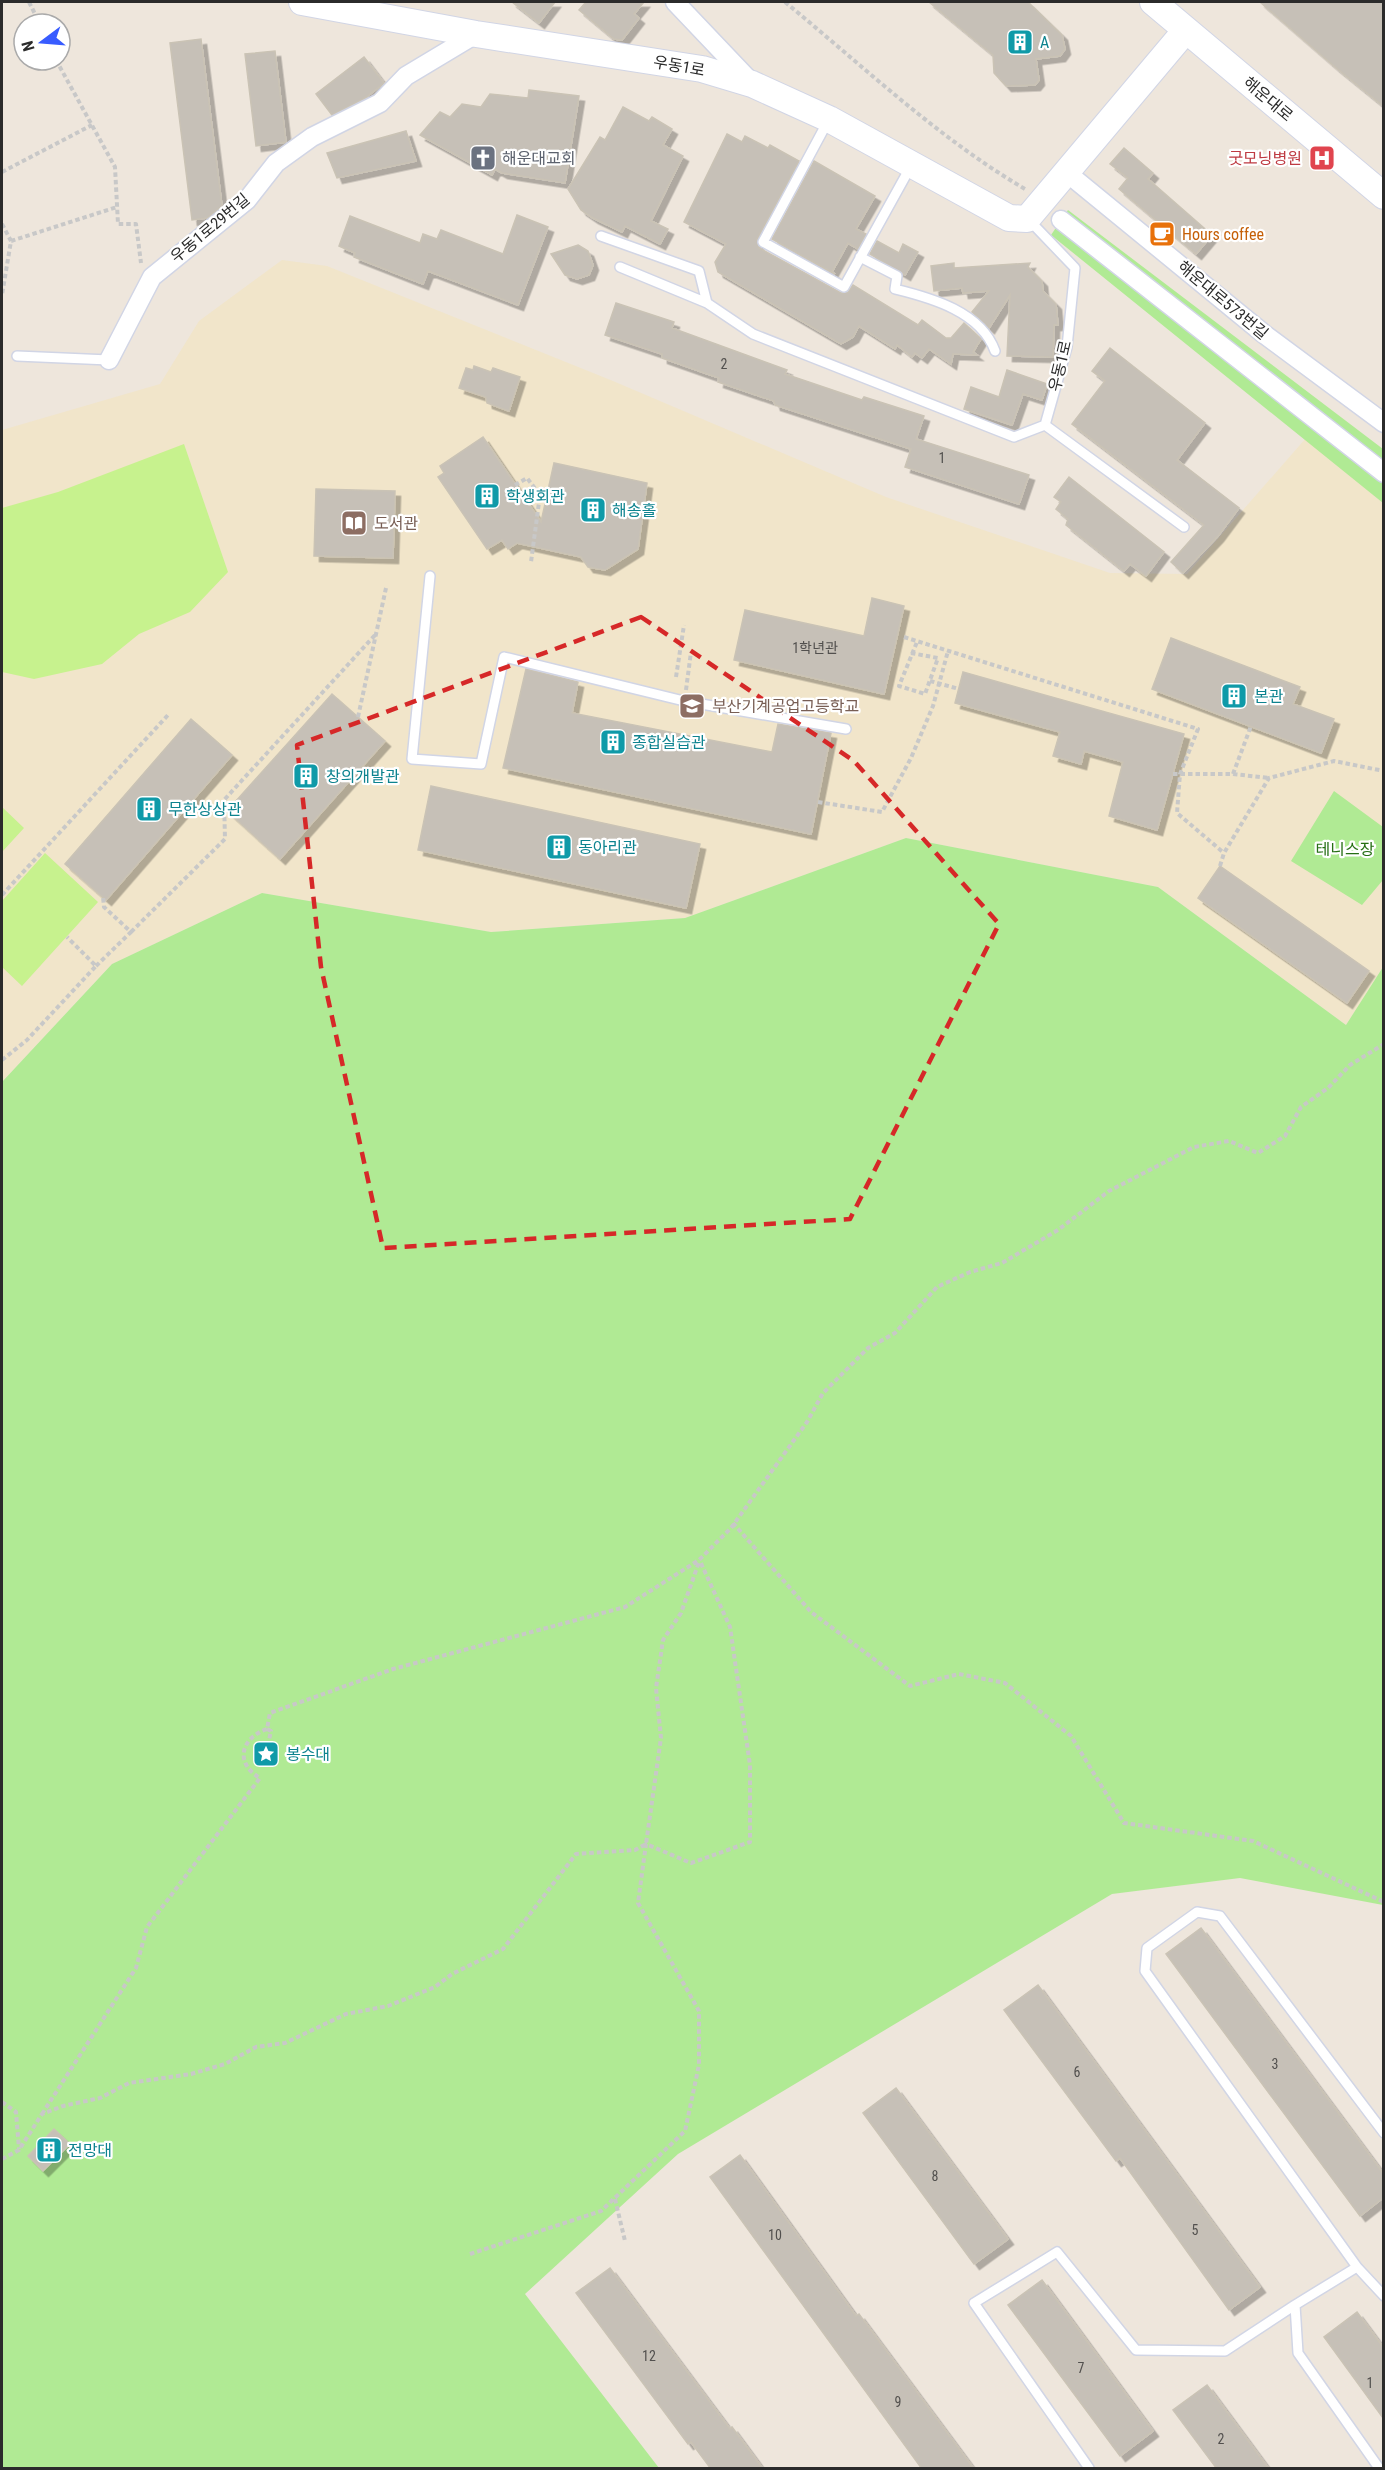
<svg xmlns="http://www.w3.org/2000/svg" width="1385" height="2470" font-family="'Roboto Condensed','Noto Sans KR',sans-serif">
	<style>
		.education { fill: #f1e5ca }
		.green { fill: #b0ea94 }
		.pitch { fill: #c7f28e }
		.building { fill: #c6c0b7; stroke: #cac3b5; stroke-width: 1.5; filter: url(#shadow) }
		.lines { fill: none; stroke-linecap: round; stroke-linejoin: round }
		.lane-casing { stroke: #d1d5e5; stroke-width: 12 }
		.street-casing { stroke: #d1d5e5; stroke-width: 21 }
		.secondary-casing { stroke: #d1d5e5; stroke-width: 28 }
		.path { stroke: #c8c8c8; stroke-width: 4; stroke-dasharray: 4.5 3; stroke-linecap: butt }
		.lane { stroke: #fff; stroke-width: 9 }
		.street { stroke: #fff; stroke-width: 18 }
		.secondary { stroke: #fff; stroke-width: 26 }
		.path-bridge { stroke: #c8c8c8; stroke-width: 4; stroke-dasharray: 4.5 3; stroke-linecap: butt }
		.marked { fill: none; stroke: #d62828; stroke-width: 4.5; stroke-dasharray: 12 8; stroke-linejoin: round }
		.labels { text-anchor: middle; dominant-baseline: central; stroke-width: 4.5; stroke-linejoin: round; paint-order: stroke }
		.number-label { font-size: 14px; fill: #52504e }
		.culture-label { font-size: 16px; fill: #0d838f; stroke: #fff; text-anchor: start }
		.street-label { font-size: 16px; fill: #2b2b2b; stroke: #fff }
		.worship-label { font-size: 16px; fill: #5b616d; stroke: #fff; text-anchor: start }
		.health-label { font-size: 16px; fill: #be3a42; stroke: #fff; text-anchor: end }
		.food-label { font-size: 16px; fill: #c56008; stroke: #fff; text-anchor: start }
		.education-label { font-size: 16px; fill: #785e54; stroke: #fff; text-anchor: start }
		.park-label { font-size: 16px; fill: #266f14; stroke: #fff }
	</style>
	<defs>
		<filter id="shadow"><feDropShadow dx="5.5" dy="5.5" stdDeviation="0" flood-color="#0004"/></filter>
	</defs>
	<rect width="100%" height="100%" fill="#eee6dc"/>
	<path class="education" d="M282 260 327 266 613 381 886 497 1110 573 1187 574 1306 438 1383 503V967L1346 1025 1158 887 906 838 685 918 491 932 262 893 112 964 2 1082V430L160 384 199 321Z"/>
	<path class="green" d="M1068 210 1383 449V503L1051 235Z
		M1334 791 1383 827V880L1362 905 1291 861Z
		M906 838 1158 887 1346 1025 1383 967V1905L1240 1878 1112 1894 678 2154 525 2294 659 2468H2V1082L112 964 262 893 491 932 685 918Z"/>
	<path class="pitch" d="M184 444 228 572 190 612 139 634 102 664 34 679 2 672V508L58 492Z
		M2 807 24 828 2 852Z
		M45 853 98 902 22 986 2 967V901Z"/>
	<path class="building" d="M512 2H555L539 23Z
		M586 2H644L634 14 639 18 622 40 614 39 579 10Z
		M929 2H1028L1062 35 1065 49 1060 56 1036 59 1039 80 1035 85 1006 86 994 73 993 55Z
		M1260 2H1383V106L1335 67Z
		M201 39 222 206 207 218 192 220 170 43Z
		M275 51 286 142 256 146 245 54Z
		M364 57 384 83 365 98 332 115 316 94Z
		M529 90 579 96 565 183 502 173 495 169 492 175 420 135 440 112 450 117 462 104 481 107 490 94 528 98Z
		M623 107 649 121 652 117 672 129 663 145 683 156 651 221 668 229 660 244 625 226 622 232 593 218 581 210 568 189 600 137 605 140Z
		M406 131 416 161 337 178 327 153Z
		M727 134 742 142 745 136 768 148 770 145 799 161 757 239 759 248 841 293 848 292 853 285 918 325 922 320 946 338H951L964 323 981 339 973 352 977 355 953 354 951 364 929 349 922 358 915 353 912 357 897 345 895 349 859 326 853 337 841 344 718 272 715 262 726 244 684 222Z
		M1124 148 1153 173 1148 179 1212 235 1196 254 1119 189 1128 178 1110 164Z
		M814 161 875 196 856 229 866 234 858 249 848 243 832 272 835 274 772 239Z
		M517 215 548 227 518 305 428 271 423 284 354 257 355 253 339 246 350 216 420 243 423 234 437 239 441 230 503 254Z
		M877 241 899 253 903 244 918 252 905 275 870 254Z
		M578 245 588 251 593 265 589 275 577 279 565 275 551 254Z
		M954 263V268L1030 263 1028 267 1042 281 1043 291 1056 304 1058 325H1054L1053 357 1007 356 1010 295 989 328 972 312 989 291 963 293 962 288 934 291 931 266Z
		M616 303 674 322 672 328 787 370 785 374 862 400 864 397 924 416 916 439 1029 475 1019 504 905 467 911 449 775 405 774 401 718 382 719 378 662 358V354L605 335Z
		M1110 348 1205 423 1177 460 1239 508 1218 536 1183 573 1171 562 1204 525 1072 424 1105 381 1092 371Z
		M474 366 491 372 493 368 520 377 509 411 487 403 486 397 459 388 466 368 473 370Z
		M1007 370 1047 384 1042 400 1023 394 1012 425 964 409 971 387 999 397Z
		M483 437 541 522 554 463 647 483 638 549 605 570 588 567 581 557 517 543 508 549 502 540 487 549 438 477 444 473 440 466Z
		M1069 477 1164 552 1146 576 1130 564 1124 571 1066 525 1068 519 1056 509 1061 502 1054 497Z
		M316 489 395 491 393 558 314 556Z
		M872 598 904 606 884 694 734 660 745 610 864 636Z
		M1171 638 1300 687 1293 704 1334 719 1321 753 1152 689Z
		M526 669 578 682 572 713 772 752 778 724 831 733 811 834 503 768Z
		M963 672 1184 734 1157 830 1109 816 1123 762 1084 751 1081 764 1053 756 1060 732 955 703Z
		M332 694 385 741 280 859 227 811Z
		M191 719 232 755 106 900 65 864Z
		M431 786 700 844 686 908 418 850Z
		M1220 866 1369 971 1347 1003 1198 898Z
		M1201 1928 1383 2173V2198L1360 2216 1166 1954Z
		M1038 1985 1260 2287 1229 2310 1120 2158 1116 2161 1004 2010Z
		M896 2088 1008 2239 974 2264 863 2113Z
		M54 2129 70 2144 43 2171 28 2156Z
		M740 2155 856 2316 859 2314 974 2469H922L710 2177Z
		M610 2268 730 2429 732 2427 763 2469H711L691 2442 688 2444 576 2293Z
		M1042 2280 1153 2431 1120 2456 1008 2305Z
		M1357 2312 1383 2347V2418L1324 2337Z
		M1207 2385 1269 2469H1217L1173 2410Z"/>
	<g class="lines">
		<defs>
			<path id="lane" d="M828 121 763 242 844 287 911 166
				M1029 220 1075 268 1067 347 1045 425
				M601 236 699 271 707 303
				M860 257 897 276 895 289C932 298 981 312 995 351
				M620 267 707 303 753 334 1014 437 1045 425
				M17 356 109 360
				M1045 425 1184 527
				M430 576 412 759 481 764 504 657 684 701 846 729
				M1357 2267 1145 1971 1147 1948 1197 1912 1220 1916 1384 2133
				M1089 2468 974 2303 1057 2252 1136 2350 1225 2351 1295 2305
				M1379 2468 1298 2353 1295 2305 1357 2267 1384 2296"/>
			<path id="street" d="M675 2 751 82
				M1066 172 1264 334 1384 423
				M1061 220 1384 473
				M109 360 152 277 247 200 276 163 312 137 380 103 406 76 476 34"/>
			<path id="secondary" d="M302 2 476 34 702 69 752 84 829 119 1009 218 1027 219 1186 30
				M1153 2 1384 196"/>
		</defs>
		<use href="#lane" class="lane-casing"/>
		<use href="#street" class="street-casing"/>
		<use href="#secondary" class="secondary-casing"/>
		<path class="path" d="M29 2 40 24
			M785 2C863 66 938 138 1025 189
			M56 60 115 167 118 224H136L141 263
			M2 172 92 125
			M2 224 11 241 2 295
			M11 241 117 207
			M515 485 527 478 540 495 531 562
			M904 637 1198 729 1180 774 1177 813 1224 853
			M911 653 938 658 925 694 899 686 917 642
			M676 677 684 625
			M686 690 691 652
			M358 717 386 588
			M1173 774H1233L1251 726
			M1233 774 1269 778
			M818 802 882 812 911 758 933 706 948 651
			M1220 866 1224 853 1269 778 1334 761 1384 771
			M2 895 168 715
			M131 932 225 839 224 800 376 634
			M96 966 131 932 104 907 103 897
			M2 1060 27 1040 96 966 67 937
			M733 1523 811 1612 910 1686 959 1674 1005 1683 1071 1736 1124 1823 1253 1841 1384 1902
			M267 1729 271 1731 269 1740
			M2 2102 16 2112 19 2149
			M42 2114 136 1968 147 1927 260 1778C234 1763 241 1738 267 1729L270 1713 393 1669 625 1607 699 1560 731 1528 807 1422 823 1393 868 1348 895 1333 937 1287 970 1272 1002 1263 1058 1230 1109 1191 1194 1147 1229 1141 1258 1153 1285 1136 1301 1107 1328 1088 1350 1065 1384 1044
			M2 2159 19 2150 42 2114 63 2106 100 2098 129 2083 191 2074 225 2064 256 2047 285 2043 346 2014 388 2006 435 1987 452 1974 503 1949 576 1854 635 1850 646 1844 661 1738 656 1688 663 1640 681 1613 699 1562
			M615 2199 625 2241
			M470 2254 601 2211 685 2131 699 2065V2011L638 1903 646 1844 691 1863 750 1842V1765L730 1627 700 1561"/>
		<use href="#lane" class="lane"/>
		<use href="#street" class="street"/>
		<use href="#secondary" class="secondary"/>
		<path class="path-bridge" d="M930 681 959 689"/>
	</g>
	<path class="marked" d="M641 617 854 761 999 924 850 1219 383 1248 321 967 297 745Z"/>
	<defs>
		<symbol id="building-square" viewBox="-11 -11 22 22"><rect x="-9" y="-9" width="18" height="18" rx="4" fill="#0f9aa8" stroke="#fff"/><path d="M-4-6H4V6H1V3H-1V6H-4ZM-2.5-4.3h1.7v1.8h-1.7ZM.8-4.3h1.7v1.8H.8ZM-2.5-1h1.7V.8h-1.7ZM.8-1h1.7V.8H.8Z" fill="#fff"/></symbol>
		<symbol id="church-square" viewBox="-11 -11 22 22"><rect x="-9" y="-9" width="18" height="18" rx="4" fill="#6b7280" stroke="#fff"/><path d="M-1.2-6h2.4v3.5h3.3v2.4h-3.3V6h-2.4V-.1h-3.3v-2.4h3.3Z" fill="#fff"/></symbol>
		<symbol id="hospital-square" viewBox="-11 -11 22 22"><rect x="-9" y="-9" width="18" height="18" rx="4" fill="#e0444e" stroke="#fff"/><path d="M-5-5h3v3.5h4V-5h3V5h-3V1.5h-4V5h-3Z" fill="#fff"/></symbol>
		<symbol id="cafe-square" viewBox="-11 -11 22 22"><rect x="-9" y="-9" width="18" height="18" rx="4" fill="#e8710a" stroke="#fff"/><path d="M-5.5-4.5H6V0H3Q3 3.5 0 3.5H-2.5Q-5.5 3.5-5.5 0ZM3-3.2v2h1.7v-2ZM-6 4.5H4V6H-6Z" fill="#fff"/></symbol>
		<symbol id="library-square" viewBox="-11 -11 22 22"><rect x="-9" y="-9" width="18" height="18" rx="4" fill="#8d6e63" stroke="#fff"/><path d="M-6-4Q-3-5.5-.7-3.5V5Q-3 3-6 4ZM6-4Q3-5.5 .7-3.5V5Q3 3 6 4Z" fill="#fff"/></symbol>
		<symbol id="school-square" viewBox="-11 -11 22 22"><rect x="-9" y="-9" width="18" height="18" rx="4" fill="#8d6e63" stroke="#fff"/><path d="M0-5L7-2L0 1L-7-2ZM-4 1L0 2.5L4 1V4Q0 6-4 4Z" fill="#fff"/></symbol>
		<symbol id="sight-square" viewBox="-11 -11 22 22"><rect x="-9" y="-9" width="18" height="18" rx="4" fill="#0f9aa8" stroke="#fff"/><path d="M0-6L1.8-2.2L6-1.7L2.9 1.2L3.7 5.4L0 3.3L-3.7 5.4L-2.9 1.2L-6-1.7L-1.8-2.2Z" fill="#fff"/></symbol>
	</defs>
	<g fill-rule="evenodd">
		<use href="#building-square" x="1005" y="27" width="30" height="30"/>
		<use href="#church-square" x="468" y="143" width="30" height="30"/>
		<use href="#hospital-square" x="1307" y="143" width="30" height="30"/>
		<use href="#cafe-square" x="1147" y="219" width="30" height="30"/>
		<use href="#building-square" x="472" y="481" width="30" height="30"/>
		<use href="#building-square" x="578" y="495" width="30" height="30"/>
		<use href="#library-square" x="339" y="508" width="30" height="30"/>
		<use href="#building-square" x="1219" y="681" width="30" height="30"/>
		<use href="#school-square" x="677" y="691" width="30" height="30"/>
		<use href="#building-square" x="598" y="727" width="30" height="30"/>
		<use href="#building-square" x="291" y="761" width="30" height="30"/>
		<use href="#building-square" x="134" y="794" width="30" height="30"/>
		<use href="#building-square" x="544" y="832" width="30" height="30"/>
		<use href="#sight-square" x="251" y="1739" width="30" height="30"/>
		<use href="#building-square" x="34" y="2135" width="30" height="30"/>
	</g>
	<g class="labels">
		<g class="number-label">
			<text x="724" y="364">2</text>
			<text x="942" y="458">1</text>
			<text x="815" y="648">1학년관</text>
			<text x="1275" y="2064">3</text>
			<text x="1077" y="2072">6</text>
			<text x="935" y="2176">8</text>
			<text x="1195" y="2230">5</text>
			<text x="775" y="2235">10</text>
			<text x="649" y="2356">12</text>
			<text x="1081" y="2368">7</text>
			<text x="1370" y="2383">1</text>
			<text x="898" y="2402">9</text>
			<text x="1221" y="2439">2</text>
		</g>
		<g class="culture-label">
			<text x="1040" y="42">A</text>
			<text x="506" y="496">학생회관</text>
			<text x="612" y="510">해송홀</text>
			<text x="1254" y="696">본관</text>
			<text x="632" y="742">종합실습관</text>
			<text x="326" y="776">창의개발관</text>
			<text x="168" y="809">무한상상관</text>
			<text x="578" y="847">동아리관</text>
			<text x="286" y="1754">봉수대</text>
			<text x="68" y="2150">전망대</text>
		</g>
		<g class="street-label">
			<text transform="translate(679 66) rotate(10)">우동1로</text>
			<text transform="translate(1268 99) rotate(40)">해운대로</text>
			<text transform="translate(210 228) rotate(-40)">우동1로29번길</text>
			<text transform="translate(1223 300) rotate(40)">해운대로573번길</text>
			<text transform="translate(1060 366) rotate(-77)">우동1로</text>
		</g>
		<g class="worship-label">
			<text x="502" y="158">해운대교회</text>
		</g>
		<g class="health-label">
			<text x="1302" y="158">굿모닝병원</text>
		</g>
		<g class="food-label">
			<text x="1182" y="234">Hours coffee</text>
		</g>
		<g class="education-label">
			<text x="374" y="523">도서관</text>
			<text x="712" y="706">부산기계공업고등학교</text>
		</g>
		<g class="park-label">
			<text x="1345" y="849">테니스장</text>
		</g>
	</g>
	<rect width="1385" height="2470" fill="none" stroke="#2b2b2b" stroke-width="6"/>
	<g transform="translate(42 42) rotate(254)"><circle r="28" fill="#ffffff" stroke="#aaaaaa" stroke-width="1.5"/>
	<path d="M0-4.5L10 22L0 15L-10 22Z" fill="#385cff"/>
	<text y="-9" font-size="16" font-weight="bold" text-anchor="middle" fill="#2b2b2b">N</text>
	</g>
</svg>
